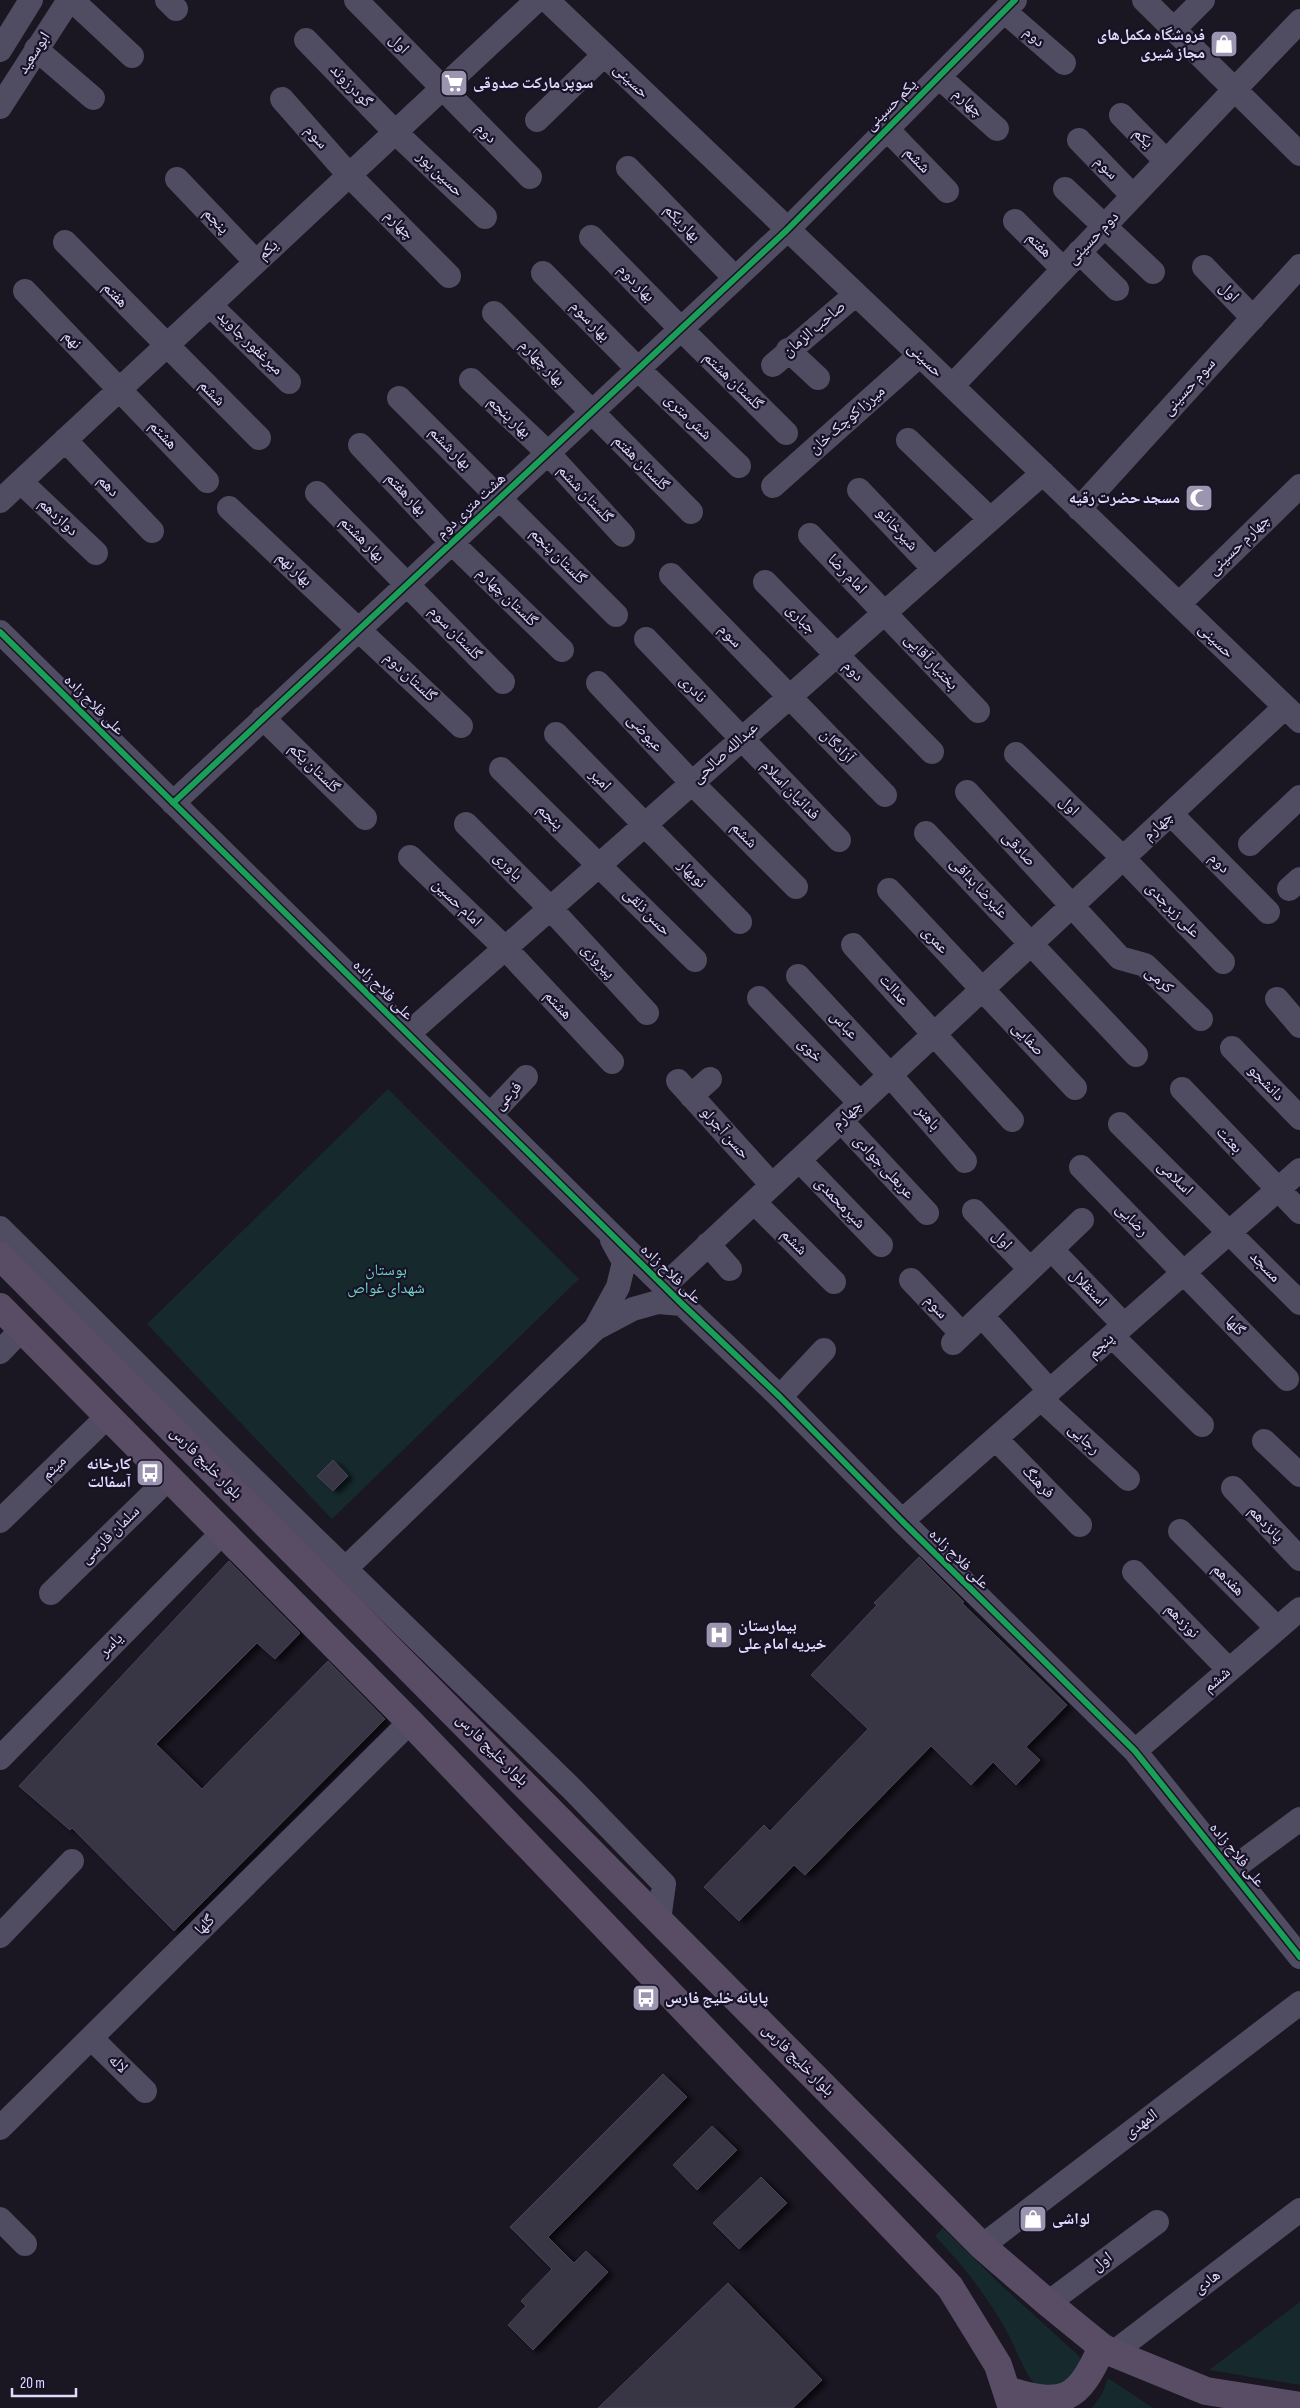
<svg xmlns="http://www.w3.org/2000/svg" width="1300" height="2408" font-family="'Sofia Sans Condensed','Noto Naskh Arabic',sans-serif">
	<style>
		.green { fill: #162a2d }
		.building { fill: #393444; stroke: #484255; filter: url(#shadow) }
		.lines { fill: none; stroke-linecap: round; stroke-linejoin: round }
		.minor { stroke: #504c61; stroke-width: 24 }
		.major { stroke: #594d65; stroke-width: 28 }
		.cycleway-casing { stroke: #181226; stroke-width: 9 }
		.cycleway { stroke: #1a9f57; stroke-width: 6 }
		.labels { text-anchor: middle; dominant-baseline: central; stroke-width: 4.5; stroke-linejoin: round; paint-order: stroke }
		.poi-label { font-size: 16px; font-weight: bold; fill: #e2dafc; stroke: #181226; text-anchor: start }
		.street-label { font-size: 16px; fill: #e2dafc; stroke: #181226 }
		.park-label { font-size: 16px; fill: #6cd6c8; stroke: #181226 }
	</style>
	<defs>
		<filter id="shadow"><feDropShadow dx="5.5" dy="3" stdDeviation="2.5" flood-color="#0009"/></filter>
	</defs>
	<rect width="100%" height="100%" fill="#1a1622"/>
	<path class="green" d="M388 1089 579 1279 332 1519 147 1324Z
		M943 2228 1002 2286 1079 2356 1081 2363 1073 2380 1039 2389C1023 2373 1018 2351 1007 2332 988 2297 963 2265 935 2236Z
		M1300 2302V2385L1209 2370Z
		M1108 2378 1150 2406 1154 2408H1092L1102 2394Z"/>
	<path class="building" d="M333 1460 348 1476 333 1491 317 1476Z
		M919 1557 964 1602 962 1603 1067 1705 1026 1747 1040 1760 1016 1785 993 1762 971 1785 931 1746 805 1875 794 1865 739 1921 704 1887 764 1825 770 1831 868 1729 811 1675 877 1605 874 1603Z
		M229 1561 300 1633 275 1659 257 1643 156 1744 202 1789 328 1661 385 1719 174 1931 72 1828 70 1830 19 1786Z
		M663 2074 687 2097 548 2237 574 2263 586 2251 608 2272 533 2350 508 2325 526 2306 521 2301 552 2269 510 2227Z
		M712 2126 737 2150 697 2190 673 2165Z
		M761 2177 787 2203 739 2249 713 2223Z
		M728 2283 822 2380 793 2408H598Z"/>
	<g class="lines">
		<path class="minor" d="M72 0 132 56
			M167 0 176 9
			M356 0 530 177
			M547 0 920 355 1300 721
			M1144 0 1300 154
			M1004 11 1064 63
			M1174 29 1203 0
			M306 40 395 132 485 217
			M36 49 93 98
			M0 50 31 0
			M939 77 997 129
			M282 99 349 175 449 276
			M0 107 69 0
			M1121 115 1166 161
			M537 120 604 55
			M887 129 947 191
			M1079 140 1133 196
			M628 168 735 278
			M177 179 256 262
			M1065 189 1153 272
			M1015 221 1063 269
			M591 237 681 329 786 433
			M65 242 259 438
			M1079 252 1117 289
			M1204 267 1253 318
			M543 273 638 369 739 466
			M25 291 207 481
			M210 305 289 382
			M494 313 691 512
			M788 350 818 378
			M773 365 856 294
			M471 380 548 453 623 535
			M952 386 1300 21
			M399 398 616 615
			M65 440 152 531
			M908 440 990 519
			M360 445 452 543 562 650
			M21 482 96 553
			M773 486 920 355
			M859 490 934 569
			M317 493 503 682
			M0 501 537 0
			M229 508 461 726
			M1079 509 1300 266
			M810 535 978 711
			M671 575 885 795
			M765 582 932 752
			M1179 604 1300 486
			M0 632 682 1304 780 1397 902 1521 1135 1751 1300 1957
			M646 639 839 840
			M598 683 692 783 796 887
			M263 718 365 818
			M556 734 740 922
			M1016 754 1123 858 1223 962
			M501 769 695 960
			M967 792 1120 958 1145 965 1201 1019
			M173 803 787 230 1015 0
			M1171 814 1268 912
			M466 824 550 908 647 1013
			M926 833 1136 1055
			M1250 844 1300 797
			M410 857 505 948 612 1062
			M1289 889 1300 879
			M889 890 1075 1088
			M853 945 1012 1120
			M798 976 890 1075 965 1161
			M759 998 860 1103
			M1277 999 1300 1026
			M408 1034 1043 473
			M1232 1048 1300 1118
			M678 1081 772 1185
			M1182 1089 1300 1212
			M691 1096 710 1079
			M490 1115 526 1077
			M841 1121 927 1213
			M1120 1124 1300 1303
			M799 1160 881 1245
			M1081 1167 1287 1379
			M754 1202 834 1282
			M974 1211 1030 1269
			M0 1228 216 1443 573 1790 664 1884 659 1920
			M708 1244 730 1269
			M1052 1250 1124 1325
			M911 1280 962 1334
			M664 1286 1285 707
			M982 1316 1050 1391
			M595 1329 618 1287 624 1262 612 1240
			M1112 1336 1202 1425
			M953 1343 1082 1220
			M0 1352 22 1329
			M780 1397 824 1350
			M1041 1399 1128 1479
			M996 1439 1080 1525
			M1264 1441 1300 1475
			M1233 1488 1300 1559
			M0 1521 108 1416
			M902 1521 1300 1170
			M1180 1531 1277 1628
			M346 1568 595 1329 633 1309 658 1302 682 1304
			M1134 1572 1229 1670
			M51 1593 169 1478
			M1135 1751 1300 1609
			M0 1758 223 1532
			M1231 1870 1300 1819
			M0 1936 72 1861
			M91 2038 145 2091
			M0 2128 410 1722
			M0 2219 25 2244
			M982 2246 1300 2003
			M1048 2303 1157 2222
			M1113 2353 1300 2210"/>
		<path class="major" d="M0 1256 982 2246 1048 2303 1102 2347 1113 2353 1206 2391 1300 2406
			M0 1307 410 1722 950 2287 998 2365 1012 2408
			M1007 2390C1064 2408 1078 2401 1102 2347"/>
		<defs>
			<path id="cycleway" d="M0 632 682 1304 780 1397 902 1521 1135 1751 1300 1957
				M173 803 787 230 1015 0"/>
		</defs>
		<use href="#cycleway" class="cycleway-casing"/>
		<use href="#cycleway" class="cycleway"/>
	</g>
	<defs>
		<symbol id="shop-square" viewBox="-11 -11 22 22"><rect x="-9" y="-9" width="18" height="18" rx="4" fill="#9c95b0" stroke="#181226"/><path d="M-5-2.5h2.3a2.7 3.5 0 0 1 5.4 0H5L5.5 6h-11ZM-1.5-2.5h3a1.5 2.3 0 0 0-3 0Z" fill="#fff"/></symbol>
		<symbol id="supermarket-square" viewBox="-11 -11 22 22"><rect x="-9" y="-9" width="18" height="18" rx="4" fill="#9c95b0" stroke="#181226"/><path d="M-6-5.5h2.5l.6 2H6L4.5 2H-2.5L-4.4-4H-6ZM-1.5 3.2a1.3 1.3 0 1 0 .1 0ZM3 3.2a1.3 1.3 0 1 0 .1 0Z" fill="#fff"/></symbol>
		<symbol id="mosque-square" viewBox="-11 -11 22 22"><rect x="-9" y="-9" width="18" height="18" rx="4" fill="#9c95b0" stroke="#181226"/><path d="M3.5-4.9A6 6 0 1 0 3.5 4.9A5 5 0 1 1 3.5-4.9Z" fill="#fff"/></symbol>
		<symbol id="bus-square" viewBox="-11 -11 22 22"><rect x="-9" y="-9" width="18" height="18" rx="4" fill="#9c95b0" stroke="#181226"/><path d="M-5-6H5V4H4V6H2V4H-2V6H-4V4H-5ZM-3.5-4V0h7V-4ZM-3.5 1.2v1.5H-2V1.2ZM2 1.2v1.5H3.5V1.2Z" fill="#fff"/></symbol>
		<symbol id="hospital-square" viewBox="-11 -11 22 22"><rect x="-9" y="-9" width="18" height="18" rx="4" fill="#9c95b0" stroke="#181226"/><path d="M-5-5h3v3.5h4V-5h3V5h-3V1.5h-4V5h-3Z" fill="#fff"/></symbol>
	</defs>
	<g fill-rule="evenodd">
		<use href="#shop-square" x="1208" y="28" width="32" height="32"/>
		<use href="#supermarket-square" x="438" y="67" width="32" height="32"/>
		<use href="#mosque-square" x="1183" y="482" width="32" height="32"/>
		<use href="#bus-square" x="134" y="1457" width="32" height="32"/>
		<use href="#hospital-square" x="703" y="1619" width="32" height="32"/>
		<use href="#bus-square" x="630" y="1982" width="32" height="32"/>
		<use href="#shop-square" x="1017" y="2203" width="32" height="32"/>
	</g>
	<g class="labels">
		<g class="poi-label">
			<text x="1205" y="35" text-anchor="end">فروشگاه مکمل‌های<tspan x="1205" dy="18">مجاز شیری</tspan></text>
			<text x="473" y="83">سوپر مارکت صدوقی</text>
			<text x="1180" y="498" text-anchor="end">مسجد حضرت رقیه</text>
			<text x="131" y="1464" text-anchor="end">کارخانه<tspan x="131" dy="18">آسفالت</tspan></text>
			<text x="738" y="1626">بیمارستان<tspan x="738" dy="18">خیریه امام علی</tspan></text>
			<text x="665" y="1998">پایانه خلیج فارس</text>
			<text x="1052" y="2219">لواشی</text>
		</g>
		<g class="street-label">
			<text transform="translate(1034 37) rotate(41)">دوم</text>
			<text transform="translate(399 44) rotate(46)">اول</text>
			<text transform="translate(34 53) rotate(-57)">ابوسعید</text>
			<text transform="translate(631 81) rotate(44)">حسینی</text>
			<text transform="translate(351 86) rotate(46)">گودرزوند</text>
			<text transform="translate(968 103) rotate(42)">چهارم</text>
			<text transform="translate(891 105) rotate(-45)">یکم حسینی</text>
			<text transform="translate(486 133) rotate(45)">دوم</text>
			<text transform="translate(316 137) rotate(48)">سوم</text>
			<text transform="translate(1143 138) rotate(45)">یکم</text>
			<text transform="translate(917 160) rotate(46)">ششم</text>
			<text transform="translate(1106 168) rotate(45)">سوم</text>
			<text transform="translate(440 174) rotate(44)">حسین پور</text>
			<text transform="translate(216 221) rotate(46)">پنجم</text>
			<text transform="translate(682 223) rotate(46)">بهار یکم</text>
			<text transform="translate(399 225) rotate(45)">چهارم</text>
			<text transform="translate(1093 238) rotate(-46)">دوم حسینی</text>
			<text transform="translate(1039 245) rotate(45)">هفتم</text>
			<text transform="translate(268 250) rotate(-43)">یکم</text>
			<text transform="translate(636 283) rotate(46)">بهار دوم</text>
			<text transform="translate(1229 292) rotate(46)">اول</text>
			<text transform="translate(115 295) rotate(46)">هفتم</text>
			<text transform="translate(590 321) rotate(46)">بهار سوم</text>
			<text transform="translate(814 329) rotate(-40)">صاحب الزمان</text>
			<text transform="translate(72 340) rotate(46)">نهم</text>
			<text transform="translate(250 343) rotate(44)">میرغفور جاوید</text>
			<text transform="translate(925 360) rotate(44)">حسینی</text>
			<text transform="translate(542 363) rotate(46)">بهار چهارم</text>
			<text transform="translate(733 381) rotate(44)">گلستان هشتم</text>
			<text transform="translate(1189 387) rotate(-48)">سوم حسینی</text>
			<text transform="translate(212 393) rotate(45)">ششم</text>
			<text transform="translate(509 417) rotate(43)">بهار پنجم</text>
			<text transform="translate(688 417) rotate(44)">شش متری</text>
			<text transform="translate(847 420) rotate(-41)">میرزا کوچک خان</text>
			<text transform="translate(163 435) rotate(46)">هشتم</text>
			<text transform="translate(450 448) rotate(45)">بهار ششم</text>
			<text transform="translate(641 463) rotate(45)">گلستان هفتم</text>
			<text transform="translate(108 486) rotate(46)">دهم</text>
			<text transform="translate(406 494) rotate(47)">بهار هفتم</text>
			<text transform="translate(585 494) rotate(47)">گلستان ششم</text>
			<text transform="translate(471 506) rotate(-43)">هشت متری دوم</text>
			<text transform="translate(58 517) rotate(43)">دوازدهم</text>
			<text transform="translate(897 529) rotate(47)">شیرخانلو</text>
			<text transform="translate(362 539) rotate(45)">بهار هشتم</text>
			<text transform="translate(1239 545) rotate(-44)">چهارم حسینی</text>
			<text transform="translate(558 556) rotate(45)">گلستان پنجم</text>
			<text transform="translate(294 569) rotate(43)">بهار نهم</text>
			<text transform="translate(847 574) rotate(46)">امام رضا</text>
			<text transform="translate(507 597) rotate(44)">گلستان چهارم</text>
			<text transform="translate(801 619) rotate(45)">جباری</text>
			<text transform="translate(455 633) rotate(46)">گلستان سوم</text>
			<text transform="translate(730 636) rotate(46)">سوم</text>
			<text transform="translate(1216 641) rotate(44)">حسینی</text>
			<text transform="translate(931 662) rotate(47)">بختیار آقایی</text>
			<text transform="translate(853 671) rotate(46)">دوم</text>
			<text transform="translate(410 677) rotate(43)">گلستان دوم</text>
			<text transform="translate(693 689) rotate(47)">نادری</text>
			<text transform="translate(94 705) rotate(45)">علی فلاح زاده</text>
			<text transform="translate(645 733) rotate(47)">عیوضی</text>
			<text transform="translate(837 746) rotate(46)">آزادگان</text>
			<text transform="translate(725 753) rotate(-42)">عبدالله صالحی</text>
			<text transform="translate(314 768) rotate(44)">گلستان یکم</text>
			<text transform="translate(600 780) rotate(46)">امیر</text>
			<text transform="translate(790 790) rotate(46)">فدائیان اسلام</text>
			<text transform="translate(1069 806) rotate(44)">اول</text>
			<text transform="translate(550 817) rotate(44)">پنجم</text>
			<text transform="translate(1158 826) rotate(-43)">چهارم</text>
			<text transform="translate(744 835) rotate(45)">ششم</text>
			<text transform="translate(1019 849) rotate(47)">صادقی</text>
			<text transform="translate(1219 863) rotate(45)">دوم</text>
			<text transform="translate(508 866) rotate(45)">یاوری</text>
			<text transform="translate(692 874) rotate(45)">نوبهار</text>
			<text transform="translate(979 888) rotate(47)">علیرضا بداقی</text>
			<text transform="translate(457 903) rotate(44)">امام حسین</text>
			<text transform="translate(1173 910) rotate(46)">علی زبرجدی</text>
			<text transform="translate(647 912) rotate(45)">حسن ذلقی</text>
			<text transform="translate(935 940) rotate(47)">عمری</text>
			<text transform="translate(598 961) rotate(47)">پیروزی</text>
			<text transform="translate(1159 980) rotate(42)">کرمی</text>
			<text transform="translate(383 990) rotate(45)">علی فلاح زاده</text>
			<text transform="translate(894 990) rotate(47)">عدالت</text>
			<text transform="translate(558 1005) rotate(47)">هشتم</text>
			<text transform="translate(844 1025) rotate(47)">عباس</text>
			<text transform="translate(1028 1039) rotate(47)">صفایی</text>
			<text transform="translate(810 1050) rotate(46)">خوی</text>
			<text transform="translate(1266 1083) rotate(46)">دانشجو</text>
			<text transform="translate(508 1096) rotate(-46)">فرعی</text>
			<text transform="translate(847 1115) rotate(-43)">چهارم</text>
			<text transform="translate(928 1118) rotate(49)">باهنر</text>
			<text transform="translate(725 1133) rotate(48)">حسن آجرلو</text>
			<text transform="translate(1229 1140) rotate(47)">بعثت</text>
			<text transform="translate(884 1167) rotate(47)">عربعلی جوادی</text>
			<text transform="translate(1175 1178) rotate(44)">اسلامی</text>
			<text transform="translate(840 1203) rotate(46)">شیرمحمدی</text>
			<text transform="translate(1132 1220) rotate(46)">رضایی</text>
			<text transform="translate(1002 1240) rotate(46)">اول</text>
			<text transform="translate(794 1242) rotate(45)">ششم</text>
			<text transform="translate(1265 1267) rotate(46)">مسجد</text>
			<text transform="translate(671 1274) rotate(44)">علی فلاح زاده</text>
			<text transform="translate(1088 1288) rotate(46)">استقلال</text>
			<text transform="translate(936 1307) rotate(47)">سوم</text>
			<text transform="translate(1235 1326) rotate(46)">گلها</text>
			<text transform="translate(1101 1346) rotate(-42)">پنجم</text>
			<text transform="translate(1084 1439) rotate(43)">رجایی</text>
			<text transform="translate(206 1463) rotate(45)">بلوار خلیج فارس</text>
			<text transform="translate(54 1468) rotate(-44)">میثم</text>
			<text transform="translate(1038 1482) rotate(46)">فرهنگ</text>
			<text transform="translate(1266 1524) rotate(47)">پانزدهم</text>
			<text transform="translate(110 1535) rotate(-44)">سلمان فارسی</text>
			<text transform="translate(959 1559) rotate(45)">علی فلاح زاده</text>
			<text transform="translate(1228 1580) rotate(45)">هفدهم</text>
			<text transform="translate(1182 1621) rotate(46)">نوزدهم</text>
			<text transform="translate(111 1645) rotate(-45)">یاسر</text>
			<text transform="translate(1217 1680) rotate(-41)">ششم</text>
			<text transform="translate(492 1750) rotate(45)">بلوار خلیج فارس</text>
			<text transform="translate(1237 1855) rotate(51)">علی فلاح زاده</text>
			<text transform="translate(205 1925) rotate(-45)">گلها</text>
			<text transform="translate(798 2060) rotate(45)">بلوار خلیج فارس</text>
			<text transform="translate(118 2064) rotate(44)">لاله</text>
			<text transform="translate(1141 2124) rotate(-37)">المهدی</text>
			<text transform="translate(1102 2262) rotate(-37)">اول</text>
			<text transform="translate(1207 2282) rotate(-37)">هادی</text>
		</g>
		<g class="park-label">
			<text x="386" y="1270">بوستان<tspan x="386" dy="18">شهدای غواص</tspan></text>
		</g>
	</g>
	<path d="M12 2388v8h64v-8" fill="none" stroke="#e2dafc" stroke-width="2.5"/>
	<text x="20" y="2388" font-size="15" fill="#e2dafc" stroke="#181226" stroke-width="4" paint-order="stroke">20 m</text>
</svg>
